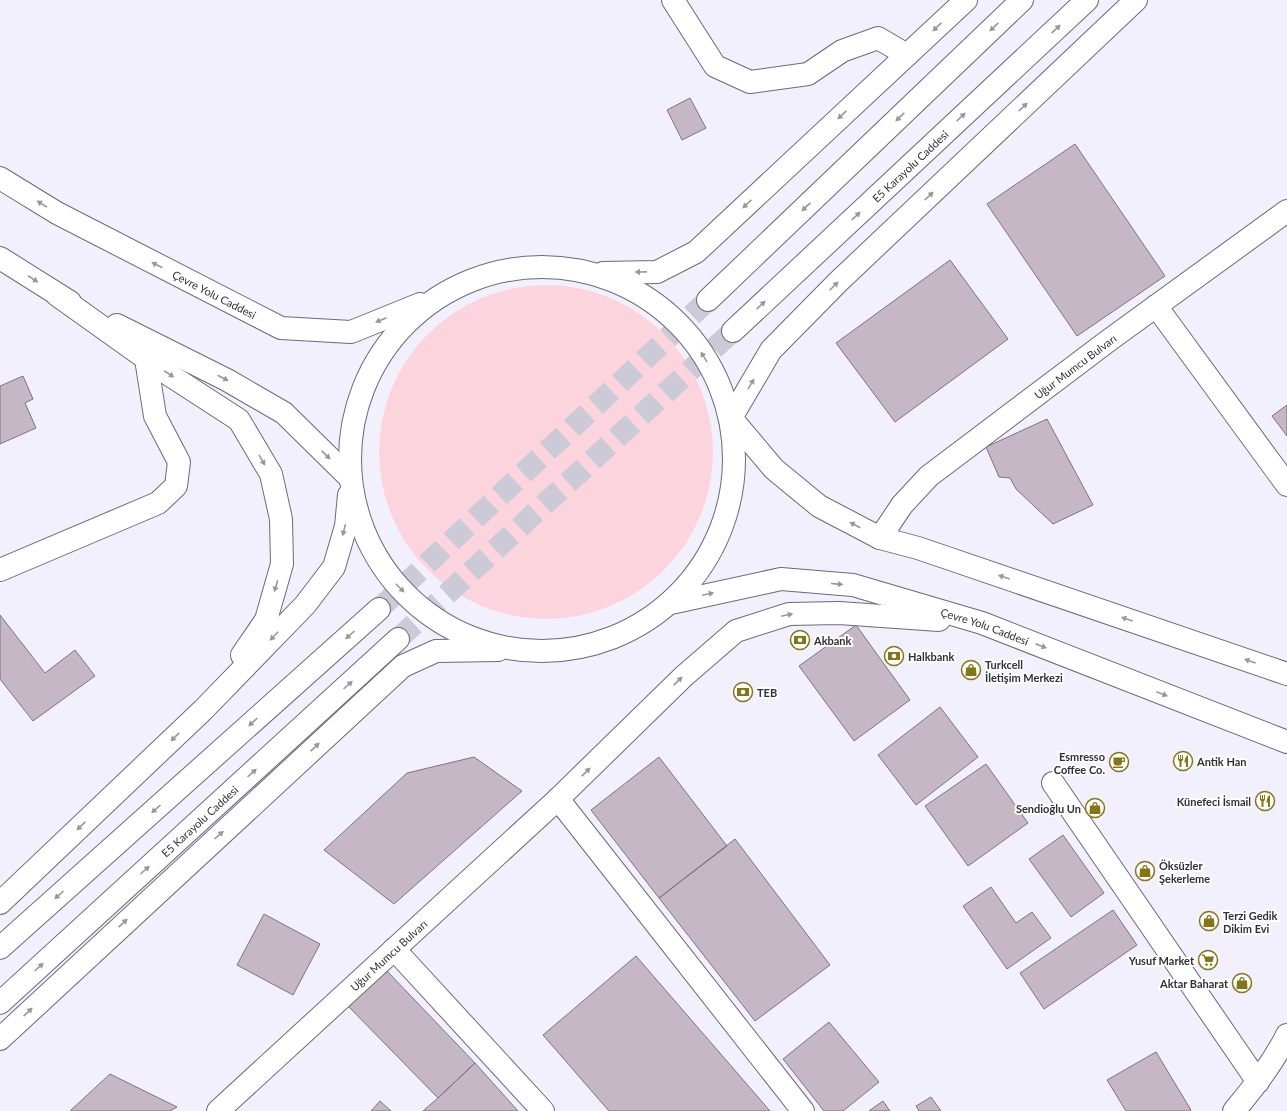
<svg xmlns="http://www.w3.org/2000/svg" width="1287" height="1111" font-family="Lato,sans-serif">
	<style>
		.green { fill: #fbd4de }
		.building { fill: #c5b7c4; stroke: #7f737f }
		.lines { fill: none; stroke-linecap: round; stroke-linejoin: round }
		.trunk-tunnel { stroke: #cccad6; stroke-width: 22; stroke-dasharray: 22 11; stroke-linecap: butt }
		.minor-casing { stroke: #6c6978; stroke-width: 24 }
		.tertiary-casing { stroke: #6c6978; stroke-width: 24 }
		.trunk-casing { stroke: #6c6978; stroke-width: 24 }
		.minor { stroke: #fff; stroke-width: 22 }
		.tertiary { stroke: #fff; stroke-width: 22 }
		.trunk { stroke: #fff; stroke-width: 22 }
		.oneway { fill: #98989b }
		.labels { text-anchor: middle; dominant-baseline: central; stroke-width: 4; stroke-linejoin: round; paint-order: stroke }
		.street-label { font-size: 11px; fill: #313037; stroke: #fff }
		.poi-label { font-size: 11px; font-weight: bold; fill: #313037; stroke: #fff; text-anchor: start }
	</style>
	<rect width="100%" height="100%" fill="#f3f0fe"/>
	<path class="green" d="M379 452a167 167 0 1 1 334 0a167 167 0 1 1-334 0Z"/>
	<path class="building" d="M690 98 706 128 682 140 667 110Z
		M1075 144 1165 276 1077 336 987 204Z
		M950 260 1008 339 895 422 836 343Z
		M23 376 33 399 25 403 36 428 0 444V386Z
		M1287 405V436L1272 416Z
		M1047 419 1093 505 1053 524 1016 489 1010 478 999 477 986 447Z
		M0 615 45 673 75 650 95 676 33 721 0 679Z
		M856 625 910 700 854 741 799 666Z
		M940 707 978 757 916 805 878 755Z
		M474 757 522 791 394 904 324 850 407 773Z
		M659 757 727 846 659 898 591 810Z
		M986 764 1028 823 968 866 925 806Z
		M1063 835 1104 893 1071 917 1029 859Z
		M735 839 830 965 755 1021 659 898Z
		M991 887 1016 923 1032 912 1051 938 1007 969 963 906Z
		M1113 910 1137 945 1044 1009 1020 973Z
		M264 914 320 944 293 995 237 965Z
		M636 956 770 1111H609L543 1035Z
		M386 970 475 1063 438 1098 348 1006Z
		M829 1022 879 1082 843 1111H824L783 1059Z
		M1156 1052 1191 1110 1189 1111H1126L1107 1080Z
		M475 1063 518 1111H423L438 1098Z
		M110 1074 177 1107 170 1111H70Z
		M931 1097 941 1111H919L916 1106Z
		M380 1101 391 1111H371Z
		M883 1101 890 1111H869Z"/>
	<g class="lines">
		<path class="trunk-tunnel" d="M379 609 708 300
			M398 639 733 331"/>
		<defs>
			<path id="minor" d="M673 0 715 66 750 82 808 74 842 51 878 38 907 55
				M1156 306 1287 485
				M0 570 158 503 176 486 179 462 155 416 146 359
				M1053 783 1258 1082
				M558 799 803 1111
				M394 949 543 1111
				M1234 1111C1254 1087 1273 1063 1287 1035"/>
			<g id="tertiary">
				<path id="s1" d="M880 538 902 505 929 476 1108 341 1287 211"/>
				<path id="s2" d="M218 1111 558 799"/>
			</g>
			<g id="trunk">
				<path id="s3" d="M0 178 57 213 281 328 351 332 420 304"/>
				<path d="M0 258 70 302"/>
				<circle cx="542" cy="459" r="192"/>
				<path d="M603 273 657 272 696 252 966 0"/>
				<path d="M57 295 165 372 239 420 271 474 281 519 282 564 266 620 242 655"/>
				<path d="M708 300 1022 0"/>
				<path d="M117 325 227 380 284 413 350 478"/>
				<path id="s4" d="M733 331 1087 0"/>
				<path d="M731 418 774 469 819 506 880 538 918 548 1287 674"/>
				<path d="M731 418 771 350 838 282 1136 0"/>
				<path id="s5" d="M671 603 781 579 853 585 982 623 1287 742"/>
				<path d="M558 799 684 676 736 631 789 614 839 613 939 620"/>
				<path d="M0 903 203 710 305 605 334 567 346 526 349 495"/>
				<path d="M0 948 379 609"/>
				<path id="s6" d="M0 1003 398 639"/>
				<path d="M0 1039 403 666 436 651 498 650"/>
			</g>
		</defs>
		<use href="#minor" class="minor-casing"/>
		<use href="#tertiary" class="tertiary-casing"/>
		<use href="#trunk" class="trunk-casing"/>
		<use href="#minor" class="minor"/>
		<use href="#tertiary" class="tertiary"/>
		<use href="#trunk" class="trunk"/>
	</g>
	<defs><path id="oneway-solid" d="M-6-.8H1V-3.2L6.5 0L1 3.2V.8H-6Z"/></defs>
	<g class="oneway">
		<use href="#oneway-solid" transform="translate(937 27) rotate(137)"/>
		<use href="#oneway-solid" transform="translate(994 27) rotate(136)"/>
		<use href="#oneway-solid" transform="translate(1056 29) rotate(-43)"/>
		<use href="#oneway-solid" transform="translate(1023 107) rotate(-43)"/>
		<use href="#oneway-solid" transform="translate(842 115) rotate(137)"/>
		<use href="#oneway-solid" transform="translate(900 117) rotate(136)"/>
		<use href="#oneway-solid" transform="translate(961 117) rotate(-43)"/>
		<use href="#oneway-solid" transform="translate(929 196) rotate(-43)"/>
		<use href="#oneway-solid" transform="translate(42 204) rotate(-148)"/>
		<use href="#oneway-solid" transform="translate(747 204) rotate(137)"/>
		<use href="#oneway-solid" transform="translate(806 207) rotate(136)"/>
		<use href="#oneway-solid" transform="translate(856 216) rotate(-43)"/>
		<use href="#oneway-solid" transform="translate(157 265) rotate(-153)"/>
		<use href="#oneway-solid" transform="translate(641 272) rotate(179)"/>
		<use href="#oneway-solid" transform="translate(33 279) rotate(33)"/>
		<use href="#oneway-solid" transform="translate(834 286) rotate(-45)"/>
		<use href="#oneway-solid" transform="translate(761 305) rotate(-43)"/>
		<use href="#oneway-solid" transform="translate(381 320) rotate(157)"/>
		<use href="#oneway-solid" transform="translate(704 357) rotate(-122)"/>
		<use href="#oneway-solid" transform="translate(169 374) rotate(33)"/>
		<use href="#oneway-solid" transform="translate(223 378) rotate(27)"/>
		<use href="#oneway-solid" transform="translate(751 384) rotate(-59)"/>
		<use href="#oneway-solid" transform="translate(326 455) rotate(44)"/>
		<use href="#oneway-solid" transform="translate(262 460) rotate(60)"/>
		<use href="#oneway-solid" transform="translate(855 525) rotate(-152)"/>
		<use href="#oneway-solid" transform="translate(344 530) rotate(104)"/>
		<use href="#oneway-solid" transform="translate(1004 577) rotate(-161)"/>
		<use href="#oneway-solid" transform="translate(837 584) rotate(5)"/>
		<use href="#oneway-solid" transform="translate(276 586) rotate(106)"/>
		<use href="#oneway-solid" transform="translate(400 588) rotate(45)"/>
		<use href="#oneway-solid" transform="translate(708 594) rotate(-12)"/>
		<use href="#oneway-solid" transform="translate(787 615) rotate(-12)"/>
		<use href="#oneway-solid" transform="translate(1127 619) rotate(-161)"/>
		<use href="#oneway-solid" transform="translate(350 635) rotate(138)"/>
		<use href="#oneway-solid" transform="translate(274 636) rotate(134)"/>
		<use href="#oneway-solid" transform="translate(1041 646) rotate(21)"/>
		<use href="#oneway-solid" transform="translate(1250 661) rotate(-161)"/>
		<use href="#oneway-solid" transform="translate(678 681) rotate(-44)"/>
		<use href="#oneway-solid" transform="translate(348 685) rotate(-42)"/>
		<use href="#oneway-solid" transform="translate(1162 694) rotate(21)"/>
		<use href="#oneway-solid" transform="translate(253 722) rotate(138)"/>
		<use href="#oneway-solid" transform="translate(175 737) rotate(136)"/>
		<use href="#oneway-solid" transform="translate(315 747) rotate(-43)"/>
		<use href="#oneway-solid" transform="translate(586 772) rotate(-44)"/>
		<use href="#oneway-solid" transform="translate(252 773) rotate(-42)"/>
		<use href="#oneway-solid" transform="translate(156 809) rotate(138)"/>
		<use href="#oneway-solid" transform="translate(81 826) rotate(136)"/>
		<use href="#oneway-solid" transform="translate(219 835) rotate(-42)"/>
		<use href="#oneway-solid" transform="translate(145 870) rotate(-42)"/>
		<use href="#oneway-solid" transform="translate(59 895) rotate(138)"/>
		<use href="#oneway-solid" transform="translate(123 923) rotate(-43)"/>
		<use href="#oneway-solid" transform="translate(39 967) rotate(-42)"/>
		<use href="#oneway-solid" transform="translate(28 1012) rotate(-43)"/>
	</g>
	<defs>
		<symbol id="bank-ring" viewBox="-11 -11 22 22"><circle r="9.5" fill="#fff" stroke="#837518" stroke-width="1.5"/><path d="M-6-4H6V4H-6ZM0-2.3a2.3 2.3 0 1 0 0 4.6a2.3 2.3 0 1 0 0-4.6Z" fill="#837518"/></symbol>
		<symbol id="shop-ring" viewBox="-11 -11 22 22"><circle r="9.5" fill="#fff" stroke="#837518" stroke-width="1.5"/><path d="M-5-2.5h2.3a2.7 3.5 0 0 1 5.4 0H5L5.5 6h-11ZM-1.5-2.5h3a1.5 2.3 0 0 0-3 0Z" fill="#837518"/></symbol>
		<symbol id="restaurant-ring" viewBox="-11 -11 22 22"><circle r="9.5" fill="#fff" stroke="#837518" stroke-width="1.5"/><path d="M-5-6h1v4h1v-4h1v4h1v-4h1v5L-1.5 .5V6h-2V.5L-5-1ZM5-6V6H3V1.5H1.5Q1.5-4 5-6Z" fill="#837518"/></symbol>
		<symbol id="cafe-ring" viewBox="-11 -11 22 22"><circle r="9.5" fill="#fff" stroke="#837518" stroke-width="1.5"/><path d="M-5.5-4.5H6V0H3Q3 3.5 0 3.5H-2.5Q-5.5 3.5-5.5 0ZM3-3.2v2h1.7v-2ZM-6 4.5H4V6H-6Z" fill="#837518"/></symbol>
		<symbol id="supermarket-ring" viewBox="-11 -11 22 22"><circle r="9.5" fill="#fff" stroke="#837518" stroke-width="1.5"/><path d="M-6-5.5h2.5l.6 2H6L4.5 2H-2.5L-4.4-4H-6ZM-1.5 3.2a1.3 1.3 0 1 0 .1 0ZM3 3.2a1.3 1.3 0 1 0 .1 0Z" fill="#837518"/></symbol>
	</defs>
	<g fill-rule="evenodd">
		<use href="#bank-ring" x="789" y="629" width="22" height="22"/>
		<use href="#bank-ring" x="883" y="645" width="22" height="22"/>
		<use href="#shop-ring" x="960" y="659" width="22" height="22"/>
		<use href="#bank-ring" x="732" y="681" width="22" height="22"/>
		<use href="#restaurant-ring" x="1172" y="750" width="22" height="22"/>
		<use href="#cafe-ring" x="1108" y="751" width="22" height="22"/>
		<use href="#restaurant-ring" x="1254" y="790" width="22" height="22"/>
		<use href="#shop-ring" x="1084" y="797" width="22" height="22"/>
		<use href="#shop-ring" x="1134" y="860" width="22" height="22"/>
		<use href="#shop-ring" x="1198" y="910" width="22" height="22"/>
		<use href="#supermarket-ring" x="1197" y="949" width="22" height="22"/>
		<use href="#shop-ring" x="1231" y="972" width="22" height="22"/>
	</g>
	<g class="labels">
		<g class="street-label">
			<text stroke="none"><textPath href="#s4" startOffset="242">E5 Karayolu Caddesi</textPath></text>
			<text stroke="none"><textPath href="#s3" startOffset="244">Çevre Yolu Caddesi</textPath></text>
			<text stroke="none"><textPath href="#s1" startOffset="262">Uğur Mumcu Bulvarı</textPath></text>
			<text stroke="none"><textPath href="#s5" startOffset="323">Çevre Yolu Caddesi</textPath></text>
			<text stroke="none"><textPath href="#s6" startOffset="270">E5 Karayolu Caddesi</textPath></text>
			<text stroke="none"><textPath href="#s2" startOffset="231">Uğur Mumcu Bulvarı</textPath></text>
		</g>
		<g class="poi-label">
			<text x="814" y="640">Akbank</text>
			<text x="908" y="656">Halkbank</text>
			<text x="985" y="664">Turkcell<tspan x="985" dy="13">İletişim Merkezi</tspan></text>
			<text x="757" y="692">TEB</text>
			<text x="1105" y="756" text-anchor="end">Esmresso<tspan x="1105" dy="13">Coffee Co.</tspan></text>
			<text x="1197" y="761">Antik Han</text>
			<text x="1251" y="801" text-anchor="end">Künefeci İsmail</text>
			<text x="1081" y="808" text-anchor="end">Sendioğlu Un</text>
			<text x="1159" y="865">Öksüzler<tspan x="1159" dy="13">Şekerleme</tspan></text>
			<text x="1223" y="915">Terzi Gedik<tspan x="1223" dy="13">Dikim Evi</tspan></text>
			<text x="1194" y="960" text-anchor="end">Yusuf Market</text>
			<text x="1228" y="983" text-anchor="end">Aktar Baharat</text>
		</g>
	</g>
</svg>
